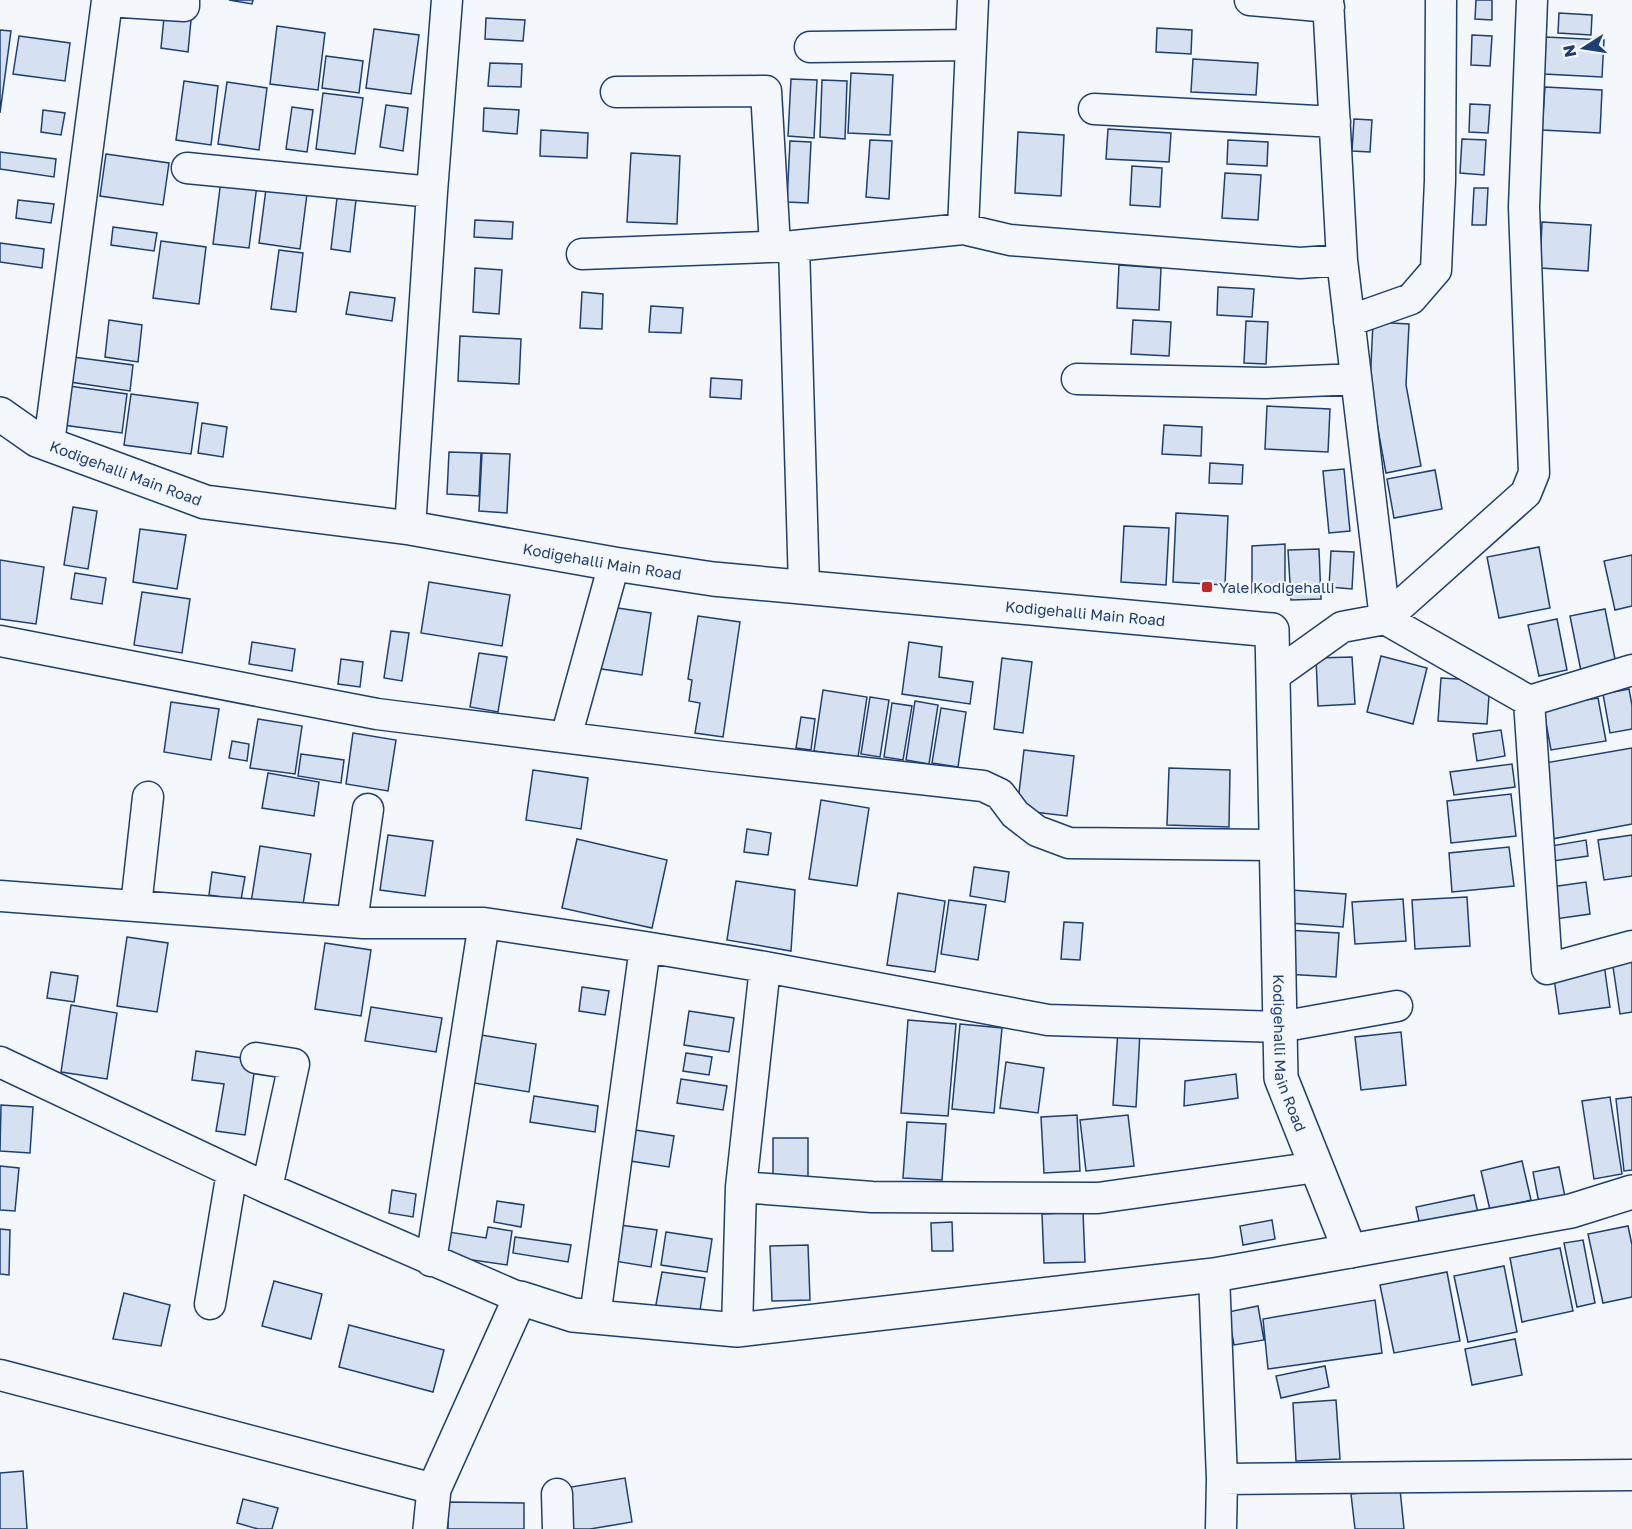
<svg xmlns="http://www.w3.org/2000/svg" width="1632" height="1529" font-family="'Golos Text',sans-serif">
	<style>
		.building { fill: #d5e0f0; stroke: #1d3f73; stroke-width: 1.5 }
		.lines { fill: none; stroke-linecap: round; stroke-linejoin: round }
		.street-casing { stroke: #1d3f73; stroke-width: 33 }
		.secondary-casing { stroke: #1d3f73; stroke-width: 36 }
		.street { stroke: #f4f7fb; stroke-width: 30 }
		.secondary { stroke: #f4f7fb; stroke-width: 33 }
		.poi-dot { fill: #c62828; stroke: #f4f7fb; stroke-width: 2 }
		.labels { text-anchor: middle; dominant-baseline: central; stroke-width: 4.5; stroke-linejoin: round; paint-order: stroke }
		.street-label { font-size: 15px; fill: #1d3f73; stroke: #f4f7fb }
		.poi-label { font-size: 15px; fill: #1d3f73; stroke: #f4f7fb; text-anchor: start }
	</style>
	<rect width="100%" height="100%" fill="#f4f7fb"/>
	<path class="building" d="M229 0H253L252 4Z
		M1476 0H1492V20L1475 19Z
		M1559 13 1592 15 1591 35 1558 33Z
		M164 17 191 20 188 52 161 48Z
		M486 18 525 20 523 41 485 39Z
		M277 26 325 33 318 90 270 84Z
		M1157 28 1192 30 1191 54 1156 52Z
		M374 29 419 35 411 94 366 88Z
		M0 30 11 31 0 113Z
		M1472 35 1492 36 1490 66 1471 65Z
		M19 36 70 43 65 81 13 74Z
		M1546 37 1604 40 1602 77 1544 74Z
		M326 56 363 61 359 93 322 88Z
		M1193 59 1258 63 1256 95 1191 92Z
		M490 63 522 64 521 87 488 86Z
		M851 73 893 75 890 135 848 133Z
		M791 79 817 80 814 138 788 136Z
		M822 80 847 81 845 139 820 137Z
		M184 81 218 86 211 145 176 140Z
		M227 82 267 88 259 150 218 144Z
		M1545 87 1602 90 1600 133 1542 130Z
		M323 93 363 98 355 154 316 149Z
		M1470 104 1490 105 1488 133 1469 132Z
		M386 105 408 108 403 151 380 147Z
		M292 107 313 110 307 152 286 149Z
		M484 108 519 110 517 134 483 131Z
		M43 110 65 113 61 135 41 132Z
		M1354 119 1372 120 1370 152 1352 151Z
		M1108 129 1171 133 1169 162 1106 159Z
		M541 130 588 133 587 158 540 156Z
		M1018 132 1064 135 1061 196 1015 193Z
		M1462 139 1486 140 1484 175 1460 173Z
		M870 140 892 141 889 199 866 197Z
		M1228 140 1268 142 1267 166 1227 164Z
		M790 141 811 142 808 203 787 202Z
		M0 152 56 159 54 177 0 169Z
		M631 153 680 156 677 224 627 222Z
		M106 154 169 163 163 205 100 196Z
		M1132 166 1162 168 1160 207 1130 205Z
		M1225 173 1261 175 1258 220 1222 218Z
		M221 180 257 185 249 248 213 244Z
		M1474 188H1488L1486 225H1472Z
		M266 189 307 194 300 249 259 243Z
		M337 198 356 200 350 252 331 249Z
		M18 200 54 204 51 223 16 218Z
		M475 220 513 222 512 239 474 237Z
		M1542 222 1591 225 1588 271 1540 268Z
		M113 227 157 233 154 251 111 245Z
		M161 241 206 247 199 304 153 298Z
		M0 243 44 249 42 268 0 262Z
		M279 250 303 253 296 312 271 309Z
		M1119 265 1161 268 1159 310 1117 308Z
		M475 268 502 270 499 314 473 312Z
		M1218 287 1254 289 1252 317 1217 315Z
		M350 292 395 298 392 321 346 314Z
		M582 292 603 294 602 329 580 328Z
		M651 306 683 308 681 333 649 332Z
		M109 320 142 325 138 362 105 357Z
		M1133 320 1171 322 1169 356 1131 354Z
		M1246 321 1268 322 1266 364 1244 363Z
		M1373 322 1409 324 1406 385 1421 466 1386 473 1370 386Z
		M460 336 521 339 519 384 458 381Z
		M73 357 133 365 130 391 70 382Z
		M711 378 742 380 741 399 710 397Z
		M69 386 127 394 122 433 63 425Z
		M131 394 198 403 191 454 124 445Z
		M1267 406 1330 409 1328 452 1265 449Z
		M202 423 227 427 223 457 198 453Z
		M1164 425 1202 427 1201 456 1162 454Z
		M449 452 481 453 479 496 447 494Z
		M482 453 510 454 507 513 479 511Z
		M1210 463 1243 465 1242 484 1209 483Z
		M1344 469 1350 531 1329 533 1323 471Z
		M1435 470 1442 509 1394 518 1387 479Z
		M73 507 97 511 88 569 64 565Z
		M1176 513 1228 516 1225 585 1173 582Z
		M1124 526 1169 528 1166 585 1121 582Z
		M140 529 186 535 177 589 133 582Z
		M1285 544V593H1252V546Z
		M1539 547 1550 608 1499 618 1487 557Z
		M1319 549 1321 599 1291 600 1288 550Z
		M1331 551 1354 552 1352 589 1329 587Z
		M1632 555V606L1615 610 1604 561Z
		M0 560 44 567 36 624 0 619Z
		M75 573 106 578 102 604 71 599Z
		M429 582 510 595 502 646 421 633Z
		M142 592 190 599 182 653 134 645Z
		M604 606 651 613 642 675 595 668Z
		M1605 609 1616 664 1581 671 1570 616Z
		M698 616 740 622 723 737 695 733 700 703 689 701 692 680 688 679Z
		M1557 619 1567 670 1539 676 1528 625Z
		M391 631 409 633 402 681 384 678Z
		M252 642 295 649 292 671 249 664Z
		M909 642 942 647 939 677 973 682 970 704 902 694Z
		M479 653 507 657 498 712 470 707Z
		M1381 656 1427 668 1413 724 1367 712Z
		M1352 657 1355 704 1318 706 1316 658Z
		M1002 658 1032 662 1023 733 994 729Z
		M341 659 363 662 360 687 338 684Z
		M1441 678 1490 681 1487 724 1438 721Z
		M1629 689 1632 705V729L1610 733 1603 694Z
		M823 690 867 697 858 757 814 751Z
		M870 697 889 700 880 757 861 754Z
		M1598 698 1606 741 1551 750 1543 707Z
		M915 701 938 705 929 764 906 760Z
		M171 702 219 709 211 760 164 752Z
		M892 703 912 706 903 760 884 757Z
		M941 708 966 712 958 767 932 763Z
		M801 717 815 719 811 750 796 748Z
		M258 719 302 726 295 774 250 768Z
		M1501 730 1505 756 1477 761 1473 734Z
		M353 733 396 740 388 791 346 784Z
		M232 741 249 744 247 761 229 758Z
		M1632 748V824L1552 839 1539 764Z
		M1024 750 1074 756 1067 816 1017 810Z
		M301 754 344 760 341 783 298 776Z
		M1512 764 1515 787 1454 795 1450 772Z
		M1169 768 1230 770 1229 827 1167 825Z
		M533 770 588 778 581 829 526 820Z
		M268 773 319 782 314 816 262 808Z
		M1511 794 1516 836 1451 843 1447 801Z
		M821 800 869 808 857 886 809 879Z
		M747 829 771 833 768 855 744 852Z
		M388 835 433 841 425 896 380 890Z
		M1632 835V876L1604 880 1598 840Z
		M577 839 667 860 652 928 562 908Z
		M1586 840 1588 856 1553 861 1551 846Z
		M260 846 311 854 301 917 250 909Z
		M1509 847 1514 886 1452 892 1449 853Z
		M974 867 1009 872 1005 902 970 896Z
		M212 872 245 877 241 900 209 895Z
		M736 881 795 890 791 951 727 940Z
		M1586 882 1590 914 1548 920 1544 888Z
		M1291 890 1346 894 1343 927 1289 923Z
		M898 893 945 901 935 972 887 965Z
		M1467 897 1470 946 1415 949 1412 900Z
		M1403 899 1406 941 1355 944 1352 902Z
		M949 900 986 905 978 960 941 954Z
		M1064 922 1083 923 1080 960 1061 959Z
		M1287 930 1339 933 1336 977 1285 974Z
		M127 937 168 943 157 1012 117 1006Z
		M325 943 371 950 361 1016 315 1009Z
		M1632 958V1012L1620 1014 1612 960Z
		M1604 964 1610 1007 1559 1014 1553 971Z
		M51 972 78 976 74 1002 47 998Z
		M582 987 609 991 605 1015 579 1011Z
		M71 1005 117 1013 107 1079 61 1072Z
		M371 1007 442 1018 436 1052 365 1041Z
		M689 1011 734 1018 729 1052 684 1045Z
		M908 1020 956 1024 948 1116 901 1113Z
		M960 1024 1002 1028 994 1113 952 1109Z
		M1118 1030 1140 1032 1136 1107 1113 1105Z
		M1401 1032 1406 1085 1361 1090 1355 1037Z
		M475 1034 536 1044 529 1092 468 1082Z
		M196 1051 256 1060 245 1135 216 1131 224 1084 192 1080Z
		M686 1053 712 1057 709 1075 683 1071Z
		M1006 1062 1044 1068 1038 1113 1000 1108Z
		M1236 1074 1238 1098 1184 1106 1185 1081Z
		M681 1079 727 1086 723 1110 677 1103Z
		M534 1096 598 1106 595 1132 530 1122Z
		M1610 1097 1622 1174 1594 1179 1582 1101Z
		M1632 1097V1170L1624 1171 1616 1099Z
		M1 1105 33 1107 30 1153 0 1151Z
		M1077 1115 1080 1171 1044 1173 1041 1117Z
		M1128 1115 1134 1166 1086 1171 1080 1120Z
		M907 1122 946 1124 942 1180 903 1178Z
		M629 1129 674 1136 669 1167 624 1160Z
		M773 1138H808V1181H773Z
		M1522 1161 1531 1200 1490 1210 1481 1171Z
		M0 1166 19 1168 15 1211 0 1210Z
		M1559 1167 1565 1197 1539 1203 1533 1172Z
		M392 1190 416 1194 413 1217 389 1213Z
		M1474 1195 1479 1218 1421 1230 1416 1207Z
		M497 1201 524 1205 521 1227 494 1222Z
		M1083 1212 1085 1262 1044 1263 1042 1214Z
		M1272 1220 1275 1239 1243 1245 1240 1226Z
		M952 1222 953 1251H932L931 1223Z
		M620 1225 657 1230 651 1267 614 1261Z
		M1628 1226 1632 1245V1297L1603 1303 1588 1234Z
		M488 1227 512 1231 507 1265 445 1256 449 1232 486 1238Z
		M0 1229 10 1230 9 1275 0 1274Z
		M666 1232 712 1239 707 1272 661 1265Z
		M515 1237 571 1245 568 1262 513 1253Z
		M1583 1240 1595 1303 1577 1307 1564 1243Z
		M808 1245 810 1300 772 1301 770 1246Z
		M1560 1248 1573 1311 1522 1322 1510 1258Z
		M1504 1266 1517 1332 1468 1342 1454 1276Z
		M662 1272 705 1278 699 1317 655 1310Z
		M1447 1272 1460 1341 1394 1353 1380 1285Z
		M274 1281 322 1294 311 1339 262 1326Z
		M124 1293 170 1305 161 1346 113 1339Z
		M1375 1300 1382 1353 1268 1369 1263 1319Z
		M1258 1306 1264 1340 1234 1345 1228 1312Z
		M349 1325 444 1350 433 1392 339 1367Z
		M1515 1339 1522 1375 1472 1385 1465 1349Z
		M1325 1366 1329 1387 1281 1398 1276 1376Z
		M1336 1400 1340 1459 1296 1461 1293 1403Z
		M23 1471 27 1529H0V1473Z
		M625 1478 632 1522 590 1529H572L565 1488Z
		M1400 1489 1404 1529H1355L1351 1494Z
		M243 1499 278 1508 272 1529H258L237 1523Z
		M448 1502 524 1503V1529H448Z"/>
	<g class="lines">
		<defs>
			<path id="street" d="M1250 0 1329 7
				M1328 0 1342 260 1385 619 1529 701 1547 969 1632 946
				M810 47 970 45
				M616 92 766 91 775 246
				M1094 109 1335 122
				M187 168 432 192
				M963 229 973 0
				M794 246 963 229 1010 240 1300 263 1342 260
				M582 254 794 246 804 587
				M1349 321 1411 299 1436 270 1440 181 1441 0
				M1077 379 1265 383 1356 379
				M49 443 107 1 184 6V0
				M410 528 432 192 447 0
				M0 641 377 714 714 756 983 786 1000 794 1015 814 1037 831 1069 843 1276 845
				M1272 677 1342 627 1385 619 1526 493 1534 473 1524 207 1532 0
				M1529 701 1632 670
				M566 737 614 564
				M0 896 363 923H484L645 947 765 967 1048 1020 1280 1027 1397 1006
				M136 906 148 797
				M352 922 368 809
				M256 1058 294 1064 267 1188
				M0 1062 267 1188 520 1298
				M741 1187 872 1197 1098 1198 1317 1167
				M431 1261 484 923
				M1214 1275 1222 1479 1221 1529
				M210 1304 232 1172
				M595 1317 645 947
				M737 1330 741 1187 765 967
				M0 1375 434 1489
				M1222 1479 1632 1475
				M557 1494 558 1529"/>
			<g id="secondary">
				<path id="s1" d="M0 414 37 440 205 502 410 528 614 564 713 579 1272 630 1281 1078 1350 1251 1571 1211 1632 1192"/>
				<path d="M430 1529 434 1489 520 1298 573 1315 737 1330 1214 1275 1350 1251"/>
			</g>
		</defs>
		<use href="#street" class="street-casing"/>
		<use href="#secondary" class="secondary-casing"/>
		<use href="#street" class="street"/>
		<use href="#secondary" class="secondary"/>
	</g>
	<rect class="poi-dot" x="1201" y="581" width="12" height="12" rx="3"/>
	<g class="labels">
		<g class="street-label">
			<text stroke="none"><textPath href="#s1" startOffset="140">Kodigehalli Main Road</textPath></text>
			<text stroke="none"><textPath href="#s1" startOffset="626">Kodigehalli Main Road</textPath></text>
			<text stroke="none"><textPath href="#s1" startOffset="1112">Kodigehalli Main Road</textPath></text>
			<text stroke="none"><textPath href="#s1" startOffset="1724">Kodigehalli Main Road</textPath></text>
		</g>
		<g class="poi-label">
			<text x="1219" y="587">Yale Kodigehalli</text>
		</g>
	</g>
	<g transform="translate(1584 48) rotate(258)" stroke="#f4f7fb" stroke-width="4.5" paint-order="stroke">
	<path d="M0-4.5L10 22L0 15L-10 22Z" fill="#1d3f73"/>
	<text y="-9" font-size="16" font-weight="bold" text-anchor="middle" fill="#1d3f73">N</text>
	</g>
</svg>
